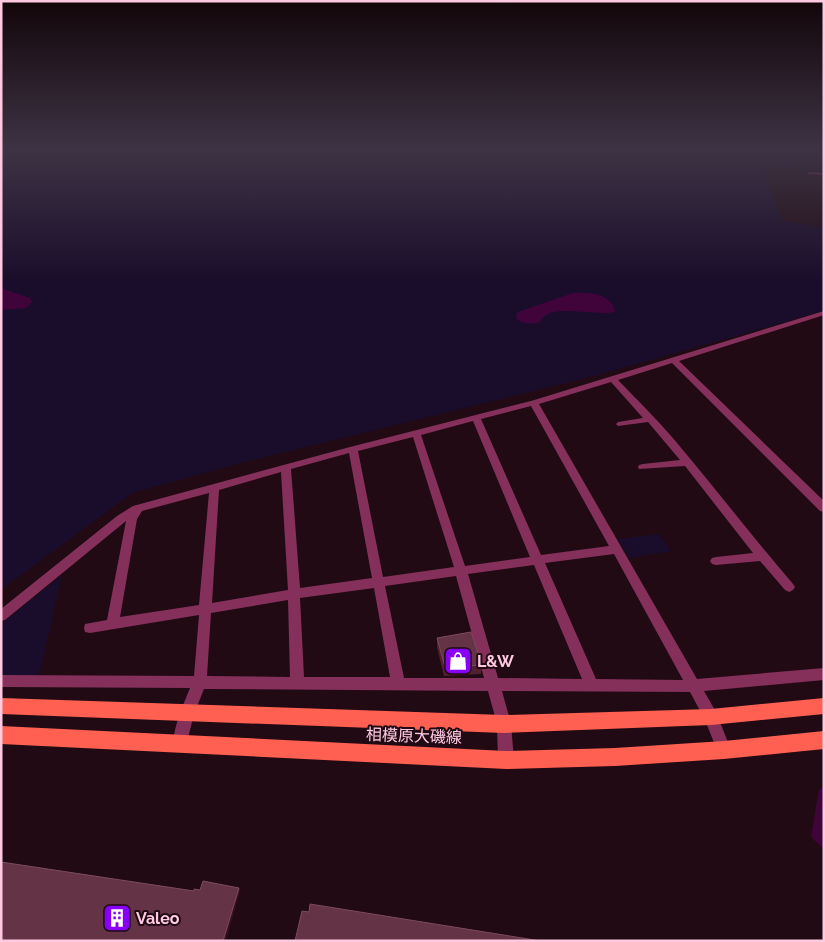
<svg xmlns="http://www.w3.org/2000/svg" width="825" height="942" font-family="Raleway,'Noto Sans JP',sans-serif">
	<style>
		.green { fill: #1a0d2b }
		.water { fill: #40043b }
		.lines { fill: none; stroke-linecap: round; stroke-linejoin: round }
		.street { fill: #85305b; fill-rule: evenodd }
		.primary { fill: #ff6051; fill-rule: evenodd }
		.wall { fill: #512132 }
		.shaded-wall { fill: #36101e }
		.building { fill: #643345; stroke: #7c4b5d }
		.labels { text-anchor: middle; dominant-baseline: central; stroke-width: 4; stroke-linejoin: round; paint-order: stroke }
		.near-poi-label { font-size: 16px; font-weight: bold; fill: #ffcae1; stroke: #210a13; text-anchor: start }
		.near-street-label { font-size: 16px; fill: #ffcae1; stroke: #210a13 }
	</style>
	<rect width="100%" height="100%" fill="#210a13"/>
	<path class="green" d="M1 150H824L815 151 818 160 795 161 786 168H765L767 181 783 221 824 227V311L598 375 241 463 132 493 1 590Z
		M659 534 671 551 629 558 618 539Z
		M62 575 39 676H1V624Z"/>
	<path class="water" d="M1 288 30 298 32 302 26 308 1 310Z
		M573 293C588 292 612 293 615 312 596 316 560 306 546 315 543 317 541 321 538 323 530 324 521 324 516 318L517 313 521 311Z
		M824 788V849L811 837 819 789Z"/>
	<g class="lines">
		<path class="street" d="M809 172 824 173V175L807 174Z
			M824 311V315L679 361 824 501V512L820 511 672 363 618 380C640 403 662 424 682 449 719 493 755 540 793 584L795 587 793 590 789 592 785 590 760 561 716 565 712 564 710 561 712 558 716 557 753 553 685 466 639 469 638 467 639 465 643 464 680 460 648 422 618 426 616 424 618 422 643 418 611 382 539 404 697 679 824 668V680L704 691 716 712 731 750 729 755 724 757 719 755 705 720 690 692 502 691 511 724 514 760 511 765 506 767 501 765 498 760 497 724 488 691 204 689 194 714 185 750 180 752 175 750C169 736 184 703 190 688L1 687V675L194 676 199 615 90 633 85 632 84 628 85 624 107 620 126 521 5 620 1 621V609L117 516 133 506 350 447 531 401ZM531 406 609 546 541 555 481 419ZM473 421 530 557 465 566 421 435ZM413 437 454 567 383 577 358 451ZM349 453 372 578 300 588 291 469ZM281 472 288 590 212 603 219 490ZM209 493 199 605 120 617 137 519 142 511ZM614 554 683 680 596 679 545 563ZM534 565 582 679 498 678 468 574ZM456 576 484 678H404L385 586ZM374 588 390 677H304L300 598ZM288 600 290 677 207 676 211 613Z"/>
		<path class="primary" d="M1 698 504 715 711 709 824 698V714L711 725 504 733 1 714Z
			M1 726 506 751 615 748 724 741 824 731V749L724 759 615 766 506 769 1 744Z"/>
	</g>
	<path class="wall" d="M437 638 482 665 481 674 444 676 437 647Z"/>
	<path class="shaded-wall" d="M239 888 240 891 226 941H223Z"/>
	<path class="building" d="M471 632 482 665 445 667 437 638Z
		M1 862 194 891V889L200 890 203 881 239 888 223 941H1Z
		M310 904 541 941H295L302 911 309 912Z"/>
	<linearGradient id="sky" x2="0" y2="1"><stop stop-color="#12060a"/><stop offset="0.53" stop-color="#3d3344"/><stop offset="1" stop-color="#3d3344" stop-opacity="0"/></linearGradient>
	<rect width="825" height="282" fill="url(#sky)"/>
	<defs>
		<symbol id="shop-square" viewBox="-11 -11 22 22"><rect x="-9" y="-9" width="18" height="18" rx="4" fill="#8800f5" stroke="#210a13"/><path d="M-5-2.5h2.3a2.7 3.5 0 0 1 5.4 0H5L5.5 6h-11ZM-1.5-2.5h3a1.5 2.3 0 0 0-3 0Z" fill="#fff"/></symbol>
		<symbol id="building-square" viewBox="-11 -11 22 22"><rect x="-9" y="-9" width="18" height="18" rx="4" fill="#8800f5" stroke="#210a13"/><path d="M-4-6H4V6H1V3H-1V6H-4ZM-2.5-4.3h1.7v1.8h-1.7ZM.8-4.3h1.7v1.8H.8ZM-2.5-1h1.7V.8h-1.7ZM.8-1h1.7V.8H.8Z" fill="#fff"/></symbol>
	</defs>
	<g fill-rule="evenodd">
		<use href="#shop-square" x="442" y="645" width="32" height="32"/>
		<use href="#building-square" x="101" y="902" width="32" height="32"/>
	</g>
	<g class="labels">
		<g class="near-poi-label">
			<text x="477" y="661">L&amp;W</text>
			<text x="136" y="918">Valeo</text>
		</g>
		<g class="near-street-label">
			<text transform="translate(414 736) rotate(2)">相模原大磯線</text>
		</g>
	</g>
	<rect width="825" height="942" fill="none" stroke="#ffcae1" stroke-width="5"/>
</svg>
